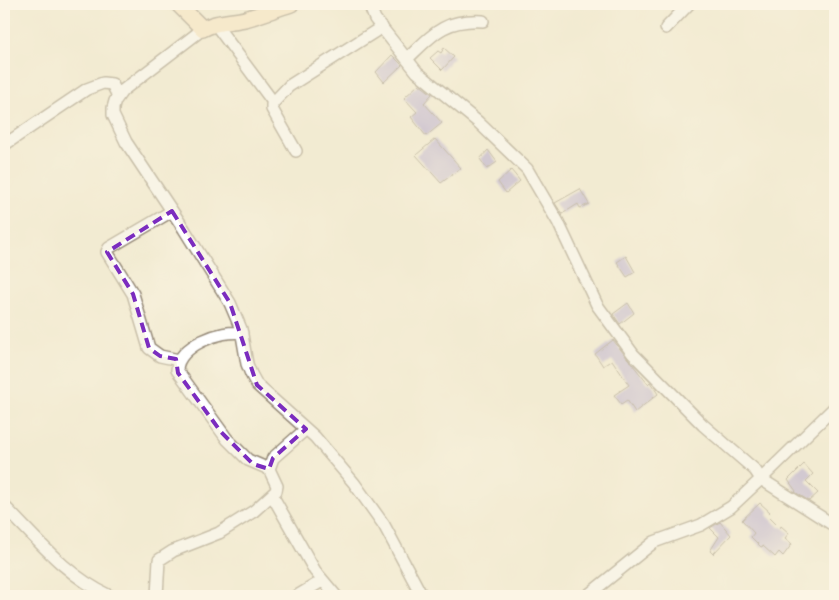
<svg xmlns="http://www.w3.org/2000/svg" width="839" height="600" font-family="'IM FELL DW Pica',serif">
	<style>
		.building { fill: #ab9fd0 }
		.lines { fill: none; stroke-linecap: round; stroke-linejoin: round }
		.street-casing { stroke: #968a78; stroke-width: 14 }
		.secondary-casing { stroke: #968a78; stroke-width: 18 }
		.street { stroke: #fff; stroke-width: 11 }
		.secondary { stroke: #fbe6c4; stroke-width: 15 }
		.marked { fill: none; stroke: #7b2cbf; stroke-width: 4; stroke-dasharray: 10 6; stroke-linejoin: round }
	</style>
	<rect width="100%" height="100%" fill="#fcf5e5"/>
	<filter id="ink" filterUnits="userSpaceOnUse"><feTurbulence type="fractalNoise" baseFrequency=".02" numOctaves="2"/><feDisplacementMap in="SourceGraphic" scale="10" xChannelSelector="R" yChannelSelector="G"/><feConvolveMatrix kernelMatrix="1 2 1 2 8 2 1 2 1" color-interpolation-filters="sRGB"/></filter>
	<filter id="wash" filterUnits="userSpaceOnUse"><feTurbulence type="fractalNoise" baseFrequency=".0096" numOctaves="4" result="noise"/><feDisplacementMap in="SourceGraphic" scale="20" xChannelSelector="R" yChannelSelector="G"/><feGaussianBlur stdDeviation="1.12" result="paint"/><feColorMatrix in="noise" values="0 0 0 0 0 0 0 0 0 0 0 0 0 0 0 0 0 1.4 0 .05"/><feComposite in="paint" operator="in"/></filter>
	<g filter="url(#wash)">
		<rect width="100%" height="100%" fill="#f2ebd2"/>
		<g id="blocks">
			<path class="building" d="M444 48 454 57 442 70 430 58 438 51 441 53Z
				M392 55 402 65 384 82 376 72Z
				M419 84 432 94 424 103 442 123 426 136 411 117 417 112 404 98Z
				M435 139 461 168 441 183 416 155Z
				M488 150 497 162 487 169 480 159Z
				M511 170 520 181 506 193 498 182Z
				M580 189 589 204 580 208 578 204 562 214 555 203Z
				M626 256 635 272 627 277 617 262Z
				M628 303 634 313 620 324 613 314Z
				M613 340 648 384 650 382 658 394 635 412 627 400 621 404 614 395 629 385 612 360 603 366 595 354Z
				M804 464 813 474 806 481 818 493 809 501 795 492 796 491 788 480Z
				M760 503 770 512 767 515 780 528 781 526 789 533 785 538 792 544 783 556 779 552 775 557 763 546 761 547 751 537 754 533 742 520Z
				M720 522 731 535 713 554 710 551 719 537 710 528Z"/>
		</g>
	</g>
	<g filter="url(#ink)">
		<use href="#blocks" fill-opacity="0" stroke="#968a78" stroke-width="1"/>
		<g class="lines">
			<defs>
				<path id="street" d="M369 4 375 19 417 72 478 122 527 169 558 222 597 305 633 354 703 425 755 470 761 479 731 507 701 525 654 542 587 596
					M216 25 273 102
					M666 28 689 4
					M203 29 122 91 115 101 113 108V115L126 142 184 229 230 303 241 329 247 364 251 374 257 385 315 437 354 483 384 525 422 596
					M407 59C433 34 444 19 483 21
					M4 145 87 89 103 83 112 84 118 96
					M296 151 272 109V104L289 86 382 27
					M172 211 109 248 107 252 133 294 149 348 160 356 179 360
					M242 333C222 329 177 346 177 370L227 439 248 460 269 469
					M835 407 761 479 835 526
					M272 495 315 571 336 596
					M4 506C37 539 66 576 110 596
					M157 596 159 560 173 551 219 533 254 511 276 491 277 486 269 469 273 458 306 429
					M297 596 322 581"/>
				<path id="secondary" d="M178 4 203 29C214 22 231 22 245 19 260 15 275 9 291 4"/>
			</defs>
			<use href="#street" class="street-casing"/>
			<use href="#secondary" class="secondary-casing"/>
			<use href="#street" class="street"/>
			<use href="#secondary" class="secondary"/>
		</g>
	</g>
	<path d="M0 0H839V600H0ZM172 211 230 303 257 385 306 429 273 458 269 469 253 464 221 432 178 373 176 359 160 356 149 348 133 294 107 252Z" fill="#f2ebd2" fill-opacity=".55" fill-rule="evenodd"/>
	<path class="marked" d="M172 211 230 303 257 385 306 429 273 458 269 469 253 464 221 432 178 373 176 359 160 356 149 348 133 294 107 252Z"/>
	<rect width="839" height="600" fill="none" stroke="#fcf5e5" stroke-width="20"/>
</svg>
